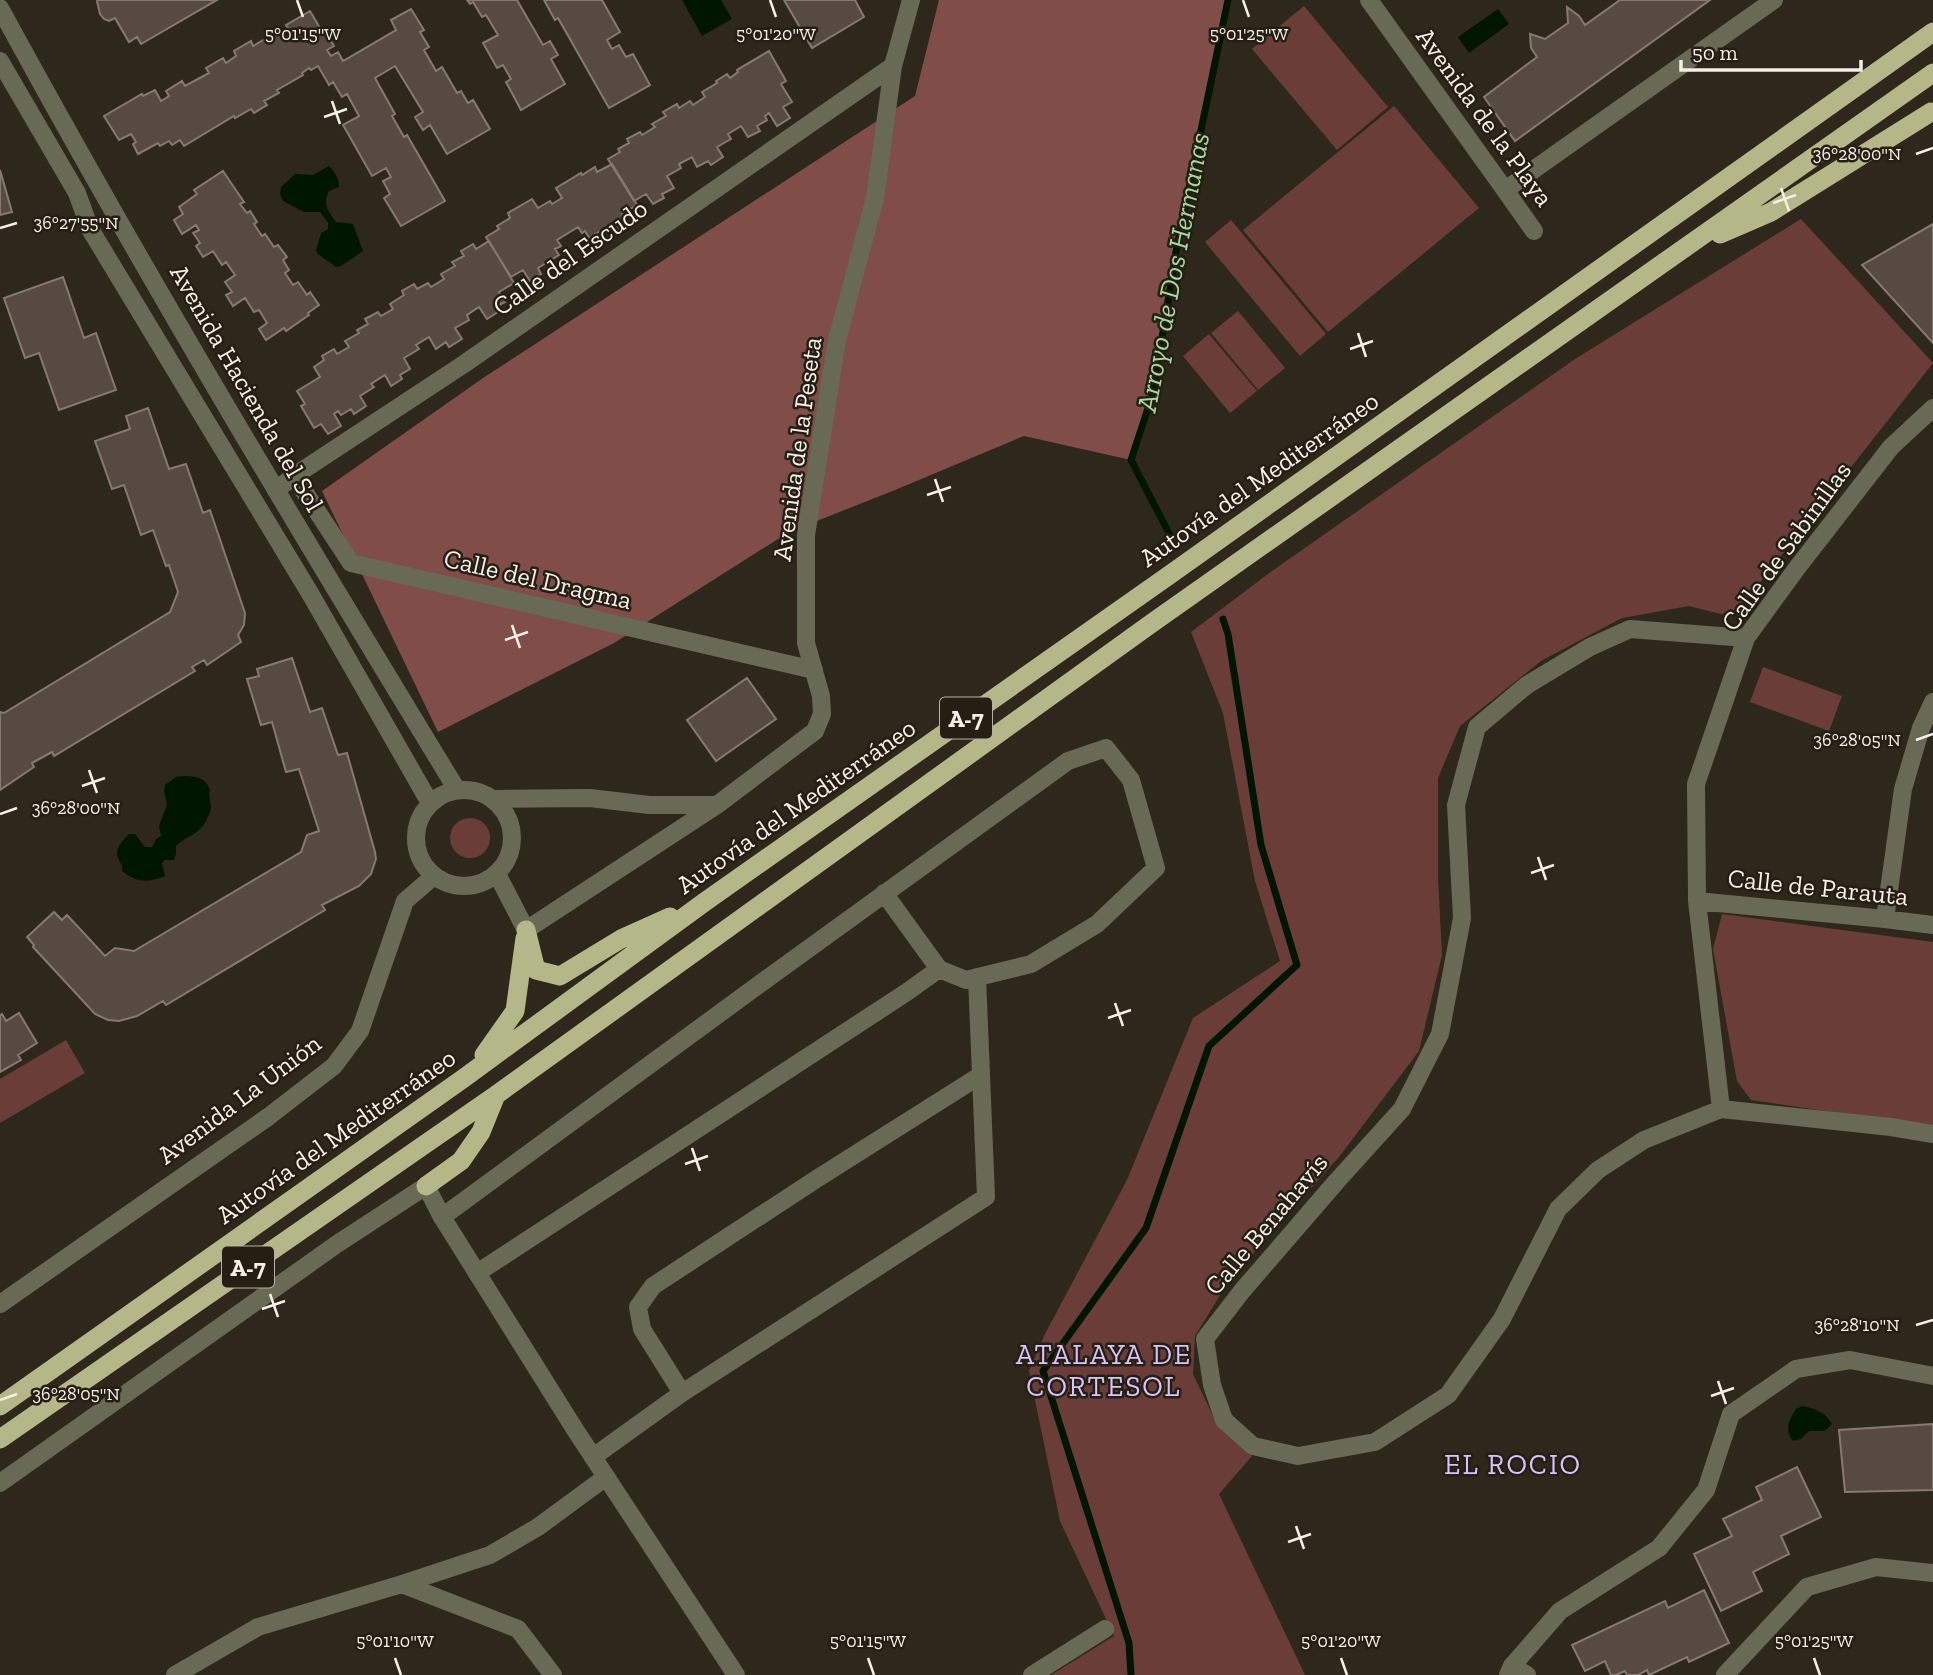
<svg xmlns="http://www.w3.org/2000/svg" width="1933" height="1675" font-family="'Zilla Slab',serif">
	<style>
		.green { fill: #6b3d39 }
		.forest { fill: #804d48 }
		.water { fill: #001600 }
		.lines { fill: none; stroke-linecap: round; stroke-linejoin: round }
		.stream { stroke: #001600; stroke-width: 7 }
		.building { fill: #574a42; stroke: #887970; stroke-width: 2 }
		.minor { stroke: #686a55; stroke-width: 18 }
		.tertiary { stroke: #686a55; stroke-width: 18 }
		.trunk { stroke: #b4b888; stroke-width: 19 }
		.ticks { fill: none; stroke: #f4f0e8; stroke-width: 2.5 }
		.labels { text-anchor: middle; dominant-baseline: central; stroke-width: 5; stroke-linejoin: round; paint-order: stroke }
		.shield { fill: #241e13; stroke: #b6b1a8; stroke-width: 2 }
		.shield-label { font-size: 24px; font-weight: bold; fill: #f4f0e8 }
		.street-label { font-size: 26px; fill: #f4f0e8; stroke: #241e13 }
		.water-label { font-size: 28px; font-style: italic; fill: #a4da9c; stroke: #241e13 }
		.neighbourhood-label { font-size: 28px; letter-spacing: 2px; fill: #d5c4fd; stroke: #241e13 }
		.ticks-label { font-size: 18px; text-anchor: middle; fill: #f4f0e8; stroke: #241e13; stroke-width: 5; stroke-linejoin: round; paint-order: stroke }
	</style>
	<rect width="100%" height="100%" fill="#2e281c"/>
	<path class="green" d="M1304 6 1388 107 1337 150 1252 49Z
		M1394 106 1479 208 1328 332 1243 230Z
		M1801 219 1933 363 1733 617 1689 606 1622 618 1541 661 1460 726 1438 778V877L1442 955 1419 1051 1339 1157 1230 1279 1195 1336 1193 1374 1214 1418 1252 1456 1219 1494 1305 1675H1051L1114 1636 1060 1521 1029 1371 1045 1334 1127 1180 1193 1018 1280 961 1255 881 1223 713 1191 632 1272 571 1575 359Z
		M1231 220 1326 334 1300 356 1205 242Z
		M1238 311 1285 368 1258 390 1211 333Z
		M1209 334 1257 391 1230 413 1183 356Z
		M1763 667 1842 696 1829 731 1750 702Z
		M450 838a20 20 0 1 1 40 0a20 20 0 1 1-40 0Z
		M1722 914 1933 942V1127L1751 1100 1737 1081 1713 949Z
		M66 1040 85 1073 0 1123V1079Z"/>
	<path class="forest" d="M939 0H1228L1177 246 1153 393 1131 460 1024 436 895 490 789 532 614 643 438 732 322 491 483 378 915 96Z"/>
	<path class="water" d="M682 0H721L732 19 702 36Z
		M1498 9 1509 24 1469 53 1458 37Z
		M329 166C335 172 339 178 339 187L329 191C322 205 328 210 336 222L353 224 363 251 341 266 336 267 318 254 316 250 321 233 328 229V223L320 212H304L283 201 280 194 281 187 295 174 313 175Z
		M183 776C196 776 205 777 210 790 208 798 211 800 211 808 211 810 208 817 207 819 199 836 187 835 176 846V854L174 860H165L162 863 165 876C148 883 137 883 122 871 122 861 123 869 119 860 113 850 122 841 129 834H135L145 847H152L156 839 161 836 159 826 167 805 164 791 165 785 176 777Z
		M1803 1406C1816 1409 1825 1412 1832 1424L1825 1431H1809L1801 1439 1793 1441C1784 1431 1789 1419 1796 1409Z"/>
	<g class="lines">
		<path class="stream" d="M1170 535 1131 460 1153 393 1177 246 1228 0
			M1131 1675 1129 1643 1043 1371 1146 1228 1209 1046 1297 965 1261 845 1228 634 1223 619"/>
	</g>
	<path class="building" d="M98 0H217L141 44 137 37 129 42 115 18 109 21 104 19 100 14 97 1Z
		M467 0H517L543 45 550 41 558 55 551 59 565 84 521 110 506 82 511 79 503 65 497 68 483 43 498 35 486 15 482 17 473 2 470 4Z
		M544 0H602L620 32 607 40 612 49 619 45 626 57 633 54 650 85 609 108 558 18 555 20Z
		M784 0H855L864 17 812 48Z
		M1620 0H1710L1515 141 1484 97 1537 57 1531 48 1530 34 1545 39 1568 23 1567 7 1579 16 1585 25Z
		M411 9 424 30 420 32 429 47 424 50 436 71 442 67 457 93 461 91 468 103 473 100 490 129 447 154 430 125 423 130 415 117 423 112 395 66 375 78 395 114 392 116 404 137 407 135 445 201 401 226 384 198 390 194 383 181 391 177 386 168 372 176 343 125 359 116 347 94 342 97 333 82 329 85 318 66 311 70 309 68 302 73 303 75 277 90 279 93 264 101 267 105 254 113 251 109 235 118 234 116 184 146 180 140 172 145 169 141 160 146 158 143 138 154 133 144 136 142 131 134 119 140 104 116 142 94 143 96 155 90 161 101 169 96 166 91 182 81 185 86 209 73 206 68 223 58 226 63 236 56 234 51 251 41 253 46 279 31 284 40 292 35 286 25 310 11 323 33 325 31 334 46 327 50 331 56 338 52 343 61 396 30 391 20Z
		M769 51 786 81 781 84 792 102 783 107 790 118 777 126 769 113 765 116 767 120 757 126 760 131 748 137 741 126 728 134 731 139 717 147 723 157 711 165 708 161 697 167 692 157 679 164 681 168 667 176 674 188 662 194 664 198 653 204 646 194 634 201 608 159 620 152 618 149 629 143 627 139 640 132 642 135 655 127 652 124 666 116 663 112 677 104 679 108 690 101 693 105 705 97 702 92 717 83 716 81 727 74 730 78 738 72 737 70Z
		M612 164 637 205 622 214 628 224 616 231 612 224 589 238 585 231 582 233 578 227 557 240 561 246 555 249 559 255 538 268 541 274 530 281 523 270 511 277 486 237 499 229 497 226 510 218 508 213 532 199 538 208 550 201 552 204 562 198 556 188 581 173 582 175 595 167 597 172Z
		M0 170 12 212 0 215Z
		M223 171 244 202 240 204 247 213 250 211 257 222 254 224 262 236 265 234 274 247 278 245 287 257 283 260 289 270 285 273 293 285 298 282 307 295 310 292 319 305 308 313 309 315 286 331 284 328 266 340 259 329 267 323 259 310 254 312 245 298 233 306 226 295 232 292 225 282 235 275 226 262 222 265 213 251 203 257 196 246 200 243 193 233 199 230 196 225 182 234 174 220 183 214 179 207 197 194 194 190Z
		M1933 224V343L1862 265Z
		M489 241 514 283 499 292 505 302 495 307 498 312 487 319 479 307 467 315 469 320 455 328 462 339 449 347 446 342 436 349 429 337 416 345 419 349 404 358 410 369 400 375 402 379 391 386 385 375 371 384 374 387 360 396 366 406 354 414 351 409 341 415 338 411 334 414 341 426 328 434 321 424 314 428 301 406 305 404 297 391 320 377 314 367 324 360 322 356 334 349 337 354 349 347 345 341 359 333 357 330 368 324 365 319 378 312 381 316 393 309 390 304 404 295 402 291 414 284 417 289 428 283 431 287 444 279 441 274 455 266 452 262 464 256 461 251 473 244 476 249Z
		M63 277 84 338 96 333 116 390 59 410 39 353 25 358 4 298Z
		M148 408 169 469 186 464 203 513 210 510 245 613 244 625 238 635 241 642 207 665 204 660 192 667 195 671 54 756 52 752 32 763 34 767 0 790V712L4 713 170 612 178 592 169 565 166 566 153 530 141 535 124 485 112 489 95 441 130 429 126 416Z
		M292 658 310 712 322 708 338 755 347 753 375 852 376 859 371 874 359 886 322 905 325 910 166 1005 163 1001 137 1016 119 1021 108 1020 95 1014 33 947 34 945 27 937 54 912 62 920 67 915 105 956 115 948 134 951 301 852 307 835 319 831 299 769 286 772 272 722 261 725 247 679 259 676 257 669Z
		M747 678 776 719 716 761 687 720Z
		M19 1013 37 1043 18 1055 21 1060 0 1072V1016L2 1014 6 1021Z
		M1933 1424V1490L1845 1492 1839 1430Z
		M1797 1467 1821 1517 1781 1536 1789 1554 1753 1572 1762 1591 1721 1611 1694 1554 1732 1536 1723 1519 1762 1500 1756 1487Z
		M1704 1590 1729 1643 1689 1662 1687 1657 1649 1675 1647 1670 1638 1675H1627L1625 1671 1616 1675H1611L1605 1661 1585 1671 1572 1645 1665 1601 1668 1608Z"/>
	<g class="lines">
		<path class="minor" d="M1505 190 1534 231
			M294 476 351 563 814 670
			M276 490 294 476 464 364 893 66
			M1746 638 1630 629 1590 647 1527 685 1477 727 1456 805 1462 918 1440 1034 1402 1109 1336 1182 1242 1291 1205 1339 1212 1385 1224 1420 1253 1446 1298 1456 1375 1442 1448 1395 1502 1319 1558 1209 1598 1170 1644 1140 1721 1109 1891 1127 1933 1134
			M494 799 590 798 649 805H717L815 731 822 714 821 696 806 643V535L837 340 875 198 893 66 911 0
			M1697 901 1885 919 1933 925
			M1885 919 1903 789 1921 728 1933 702
			M526 930 717 805
			M1721 1109 1697 901 1696 784 1746 638 1797 568 1891 447 1933 408
			M442 1217 757 986 1068 761 1106 748 1131 780 1156 868 1097 924 1031 964 966 980 939 969 884 893
			M477 1273 907 992 939 969
			M682 1393 642 1329 638 1307 653 1286 818 1178 981 1075
			M593 1457 682 1393 986 1197 977 977
			M402 1584 490 1555 538 1527 606 1477
			M1512 1666 1527 1675
			M175 1675 258 1627 402 1584 518 1629 553 1675
			M1032 1675 1105 1629
			M1508 1675 1512 1666 1560 1611 1659 1548 1706 1490 1731 1414 1796 1369 1850 1360 1933 1376
			M1725 1675 1807 1587 1876 1567 1933 1573"/>
		<path class="tertiary" d="M1369 0 1505 190 1774 0
			M0 8C144 273 300 532 457 790
			M0 61 77 193 90 229 311 595 430 803
			M416 838a48 48 0 1 1 96 0a48 48 0 1 1-96 0Z
			M497 874 526 930
			M0 1304 268 1117 334 1066 360 1031 405 901 434 876
			M0 1483 337 1244 426 1186 442 1217 574 1428 736 1675"/>
		<path class="trunk" d="M1720 234 1771 212 1931 112
			M526 930 536 970 560 976 621 939 670 917
			M484 1055 515 1011 525 938
			M426 1186 461 1161 481 1132 496 1095
			M0 1406 464 1078 706 901 1168 576 1933 32
			M0 1439 496 1095 1152 623 1933 73"/>
	</g>
	<path class="ticks" d="M297 0 303 17M770 0 776 17M1243 0 1249 17M332 101 340 124M324 117 347 109M1916 154 1933 148M1781 188 1789 211M1773 203 1796 195M0 228 17 223M1358 333 1366 357M1350 349 1373 341M935 479 943 502M927 495 951 487M512 625 520 648M505 640 528 632M1916 740 1933 734M89 770 97 793M82 786 105 778M0 814 17 808M1538 857 1546 880M1531 873 1554 865M1115 1003 1123 1026M1108 1018 1131 1010M692 1148 700 1171M685 1164 708 1156M270 1294 278 1317M262 1309 285 1301M1916 1325 1933 1320M1718 1381 1726 1404M1711 1396 1734 1388M0 1400 17 1394M1296 1526 1304 1549M1288 1542 1311 1534M395 1658 401 1675M868 1658 874 1675M1341 1658 1347 1675M1814 1658 1820 1675"/>
	<g class="labels">
		<g class="shield">
			<rect x="940" y="697.5" width="52" height="41" rx="5"/>
			<rect x="222" y="1246.5" width="52" height="41" rx="5"/>
		</g>
		<g class="shield-label">
			<text x="966" y="718">A-7</text>
			<text x="248" y="1267">A-7</text>
		</g>
		<g class="street-label">
			<text transform="translate(1485 117) rotate(54)">Avenida de la Playa</text>
			<text transform="translate(570 257) rotate(-35)">Calle del Escudo</text>
			<text transform="translate(247 388) rotate(60)">Avenida Hacienda del Sol</text>
			<text transform="translate(797 449) rotate(-82)">Avenida de la Peseta</text>
			<text transform="translate(1259 479) rotate(-35)">Autovía del Mediterráneo</text>
			<text transform="translate(1786 546) rotate(-54)">Calle de Sabinillas</text>
			<text transform="translate(538 579) rotate(13)">Calle del Dragma</text>
			<text transform="translate(796 806) rotate(-35)">Autovía del Mediterráneo</text>
			<text transform="translate(1818 887) rotate(6)">Calle de Parauta</text>
			<text transform="translate(239 1099) rotate(-37)">Avenida La Unión</text>
			<text transform="translate(336 1136) rotate(-35)">Autovía del Mediterráneo</text>
			<text transform="translate(1266 1224) rotate(-50)">Calle Benahavís</text>
		</g>
		<g class="water-label">
			<text transform="translate(1173 272) rotate(-79)">Arroyo de Dos Hermanas</text>
		</g>
		<g class="neighbourhood-label">
			<text x="1104" y="1354">ATALAYA DE<tspan x="1104" dy="32">CORTESOL</tspan></text>
			<text x="1513" y="1464">EL ROCIO</text>
		</g>
	</g>
	<g class="ticks-label">
		<text x="303" y="40">5°01'15"W</text>
		<text x="776" y="40">5°01'20"W</text>
		<text x="1249" y="40">5°01'25"W</text>
		<text x="1857" y="160">36°28'00"N</text>
		<text x="76" y="229">36°27'55"N</text>
		<text x="1857" y="746">36°28'05"N</text>
		<text x="76" y="814">36°28'00"N</text>
		<text x="1857" y="1331">36°28'10"N</text>
		<text x="76" y="1400">36°28'05"N</text>
		<text x="395" y="1647">5°01'10"W</text>
		<text x="868" y="1647">5°01'15"W</text>
		<text x="1341" y="1647">5°01'20"W</text>
		<text x="1814" y="1647">5°01'25"W</text>
	</g>
	<path d="M1681 60v10h180v-10" fill="none" stroke="#f4f0e8" stroke-width="3.5"/>
	<text x="1692" y="60" font-size="21" fill="#f4f0e8" stroke="#241e13" stroke-width="5" paint-order="stroke">50 m</text>
</svg>
